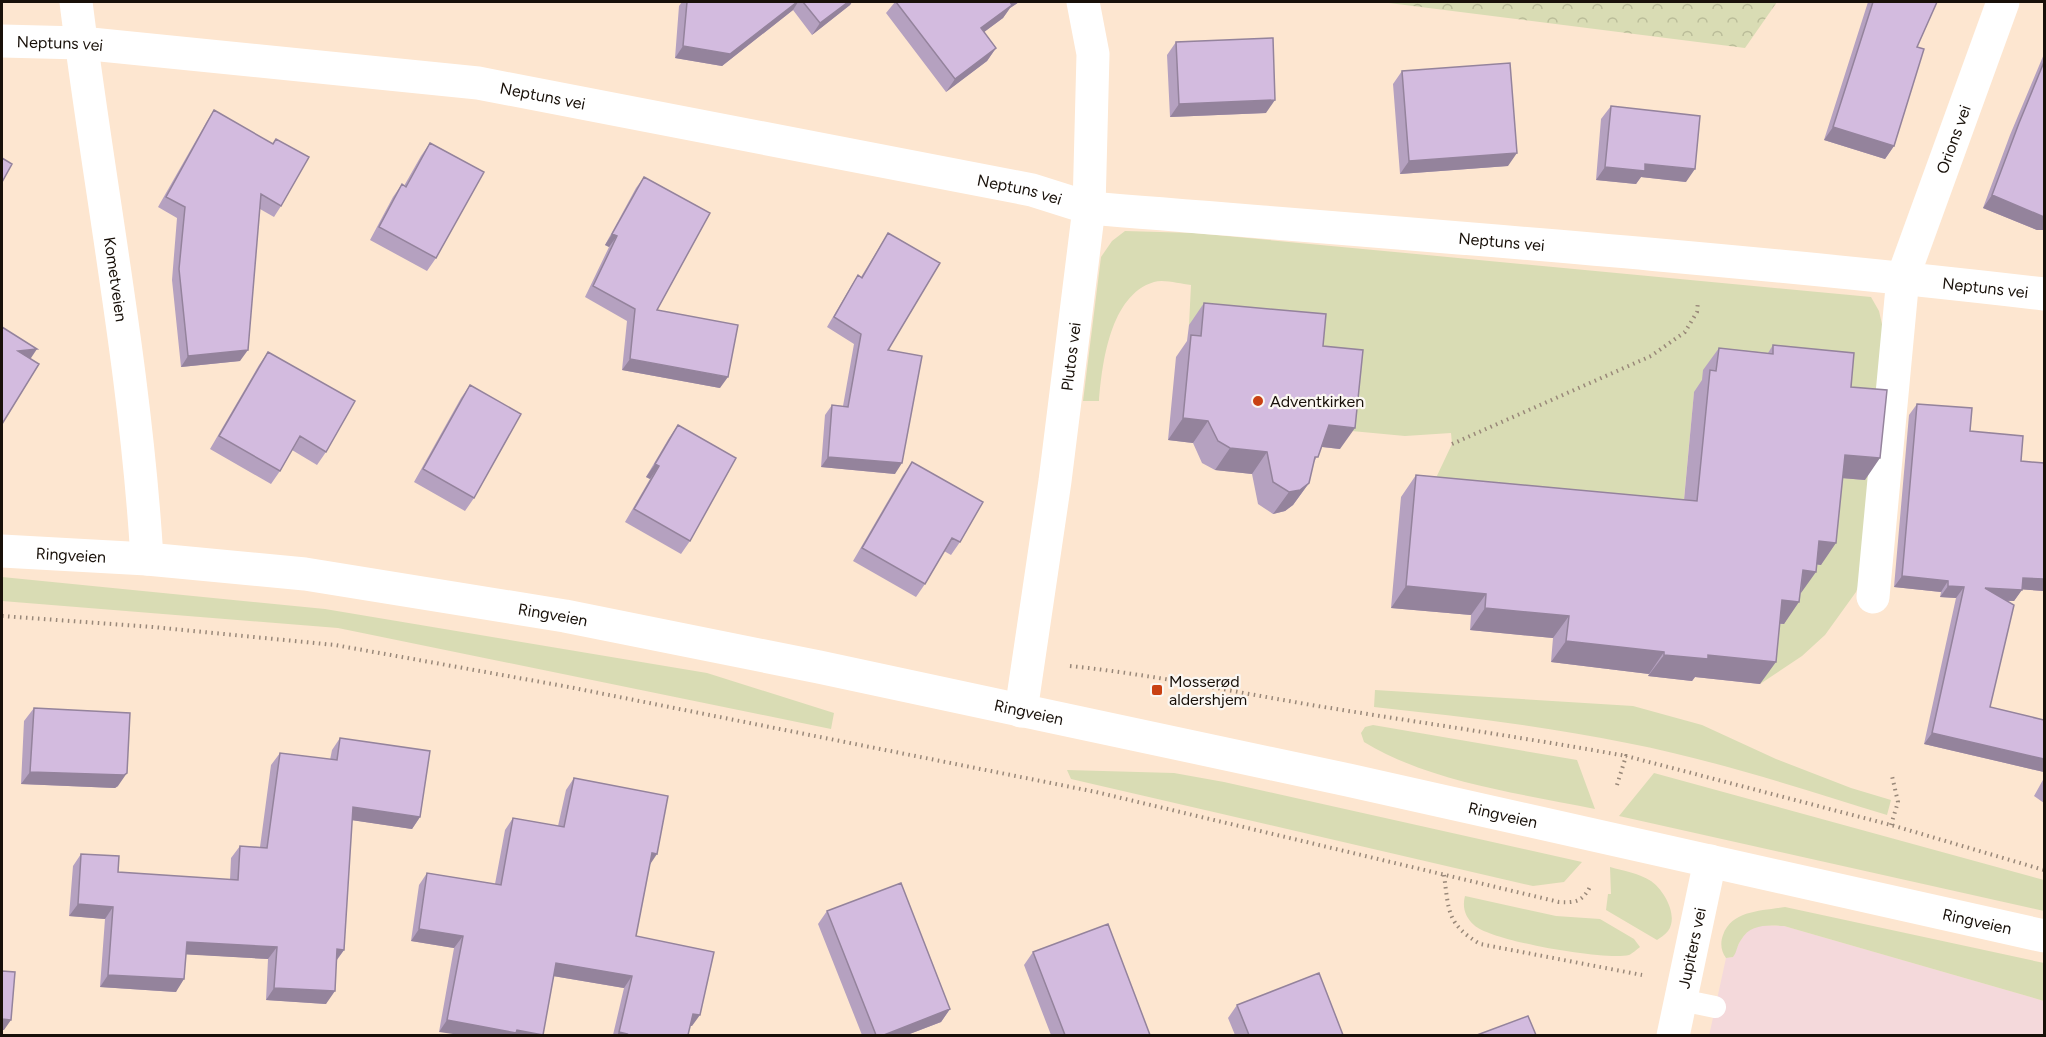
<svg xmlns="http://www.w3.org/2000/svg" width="2046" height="1037" font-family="Figtree,sans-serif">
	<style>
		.commercial { fill: #f4d9db }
		.grass { fill: #d9dcb4 }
		.forest { fill: url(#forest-crowns) }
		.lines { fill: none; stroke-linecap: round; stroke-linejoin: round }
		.path { stroke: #998879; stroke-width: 4; stroke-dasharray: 1.5 4.5; stroke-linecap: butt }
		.service { stroke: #fff; stroke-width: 22 }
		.minor { stroke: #fff; stroke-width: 33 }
		.secondary { stroke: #fff; stroke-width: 33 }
		.wall { fill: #b5a1c0 }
		.shaded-wall { fill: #94839c }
		.building { fill: #d3bbdf; stroke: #94839c; stroke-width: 1.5 }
		.poi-dot { fill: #c94113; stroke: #fbf7f2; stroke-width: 2 }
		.labels { text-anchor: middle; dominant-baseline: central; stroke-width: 4.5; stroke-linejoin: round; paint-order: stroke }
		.street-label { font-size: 16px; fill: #181009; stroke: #fbf7f2 }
		.poi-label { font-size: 16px; fill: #181009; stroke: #fbf7f2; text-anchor: start }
	</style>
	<defs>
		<pattern id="forest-crowns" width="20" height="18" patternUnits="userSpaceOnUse" patternTransform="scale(1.5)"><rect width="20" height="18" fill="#d9dcb4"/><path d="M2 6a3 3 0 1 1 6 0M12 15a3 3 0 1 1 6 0" fill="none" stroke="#babc99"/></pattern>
	</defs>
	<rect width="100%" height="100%" fill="#fde6d0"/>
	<path class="commercial" d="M1762 925 1784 926 2044 1001V1035L1709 1036 1726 958 1733 957 1740 941 1748 930Z"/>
	<path class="grass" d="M1125 231 1194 233 1871 297 1879 311 1884 333 1870 554 1856 592 1825 635 1802 656 1760 684 1766 622 1803 563 1821 565 1701 393 1694 392 1682 520 1426 499 1452 444 1451 433 1405 436 1341 430 1311 336 1189 325 1191 285C1180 284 1164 279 1154 282 1110 295 1102 364 1099 401H1083L1101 257 1112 241Z
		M2 577 325 609 707 673 834 713 831 729 338 628 2 601Z
		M1375 690 1633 706 1702 725 1776 759 1851 788 1891 800 1887 815C1802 789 1715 760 1627 743 1544 726 1458 716 1374 707Z
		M1373 725 1577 760 1595 809C1519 793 1432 783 1364 742L1361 733 1365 727Z
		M1067 770 1174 773 1224 782 1582 862 1564 882 1533 886 1071 779Z
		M1654 773 2044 880V911L1619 816Z
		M1610 867C1624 871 1638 873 1651 881 1664 890 1679 916 1668 931 1665 935 1660 938 1657 940L1606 910 1608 894H1611Z
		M1465 896 1556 916 1600 919 1634 939 1640 947C1637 949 1632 954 1629 955 1606 961 1490 941 1474 925 1465 917 1462 907 1465 896Z
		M1785 907 2044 963V1001L1784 926C1767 925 1750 924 1741 940 1737 945 1737 952 1733 957L1726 958C1721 951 1720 943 1723 935 1732 910 1762 911 1785 907Z"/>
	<path class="forest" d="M1381 2H1777L1745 48Z"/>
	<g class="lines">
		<path class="path" d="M1452 444 1651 356 1685 332 1697 312 1698 301
			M2 616 153 627 335 645 569 687 1096 792 1559 902C1577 903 1583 901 1591 885
			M1070 666C1158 675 1243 694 1330 708 1429 724 1527 738 1626 756
			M1617 785 1626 756 1891 825 2044 870
			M1891 825 1898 802 1892 776
			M1444 875C1449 912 1447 924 1480 944L1642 975"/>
		<path class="service" d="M1681 1000 1715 1007"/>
		<g class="minor">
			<path id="s1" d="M76 2C99 187 136 372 147 559"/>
			<path id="s2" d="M2 41 81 43 478 83 1032 190 1089 208C1407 234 1727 257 2044 294"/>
			<path id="s3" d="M1873 597 1903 277 2003 2"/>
			<path id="s4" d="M1021 711 1055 481 1089 208 1093 54 1083 2"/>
			<path id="s5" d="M1673 1036 1710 861"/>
		</g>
		<path class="secondary" id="s6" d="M2 551 147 559 305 574 565 616 819 667 1348 780 2044 936"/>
	</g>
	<path class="wall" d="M682 2H852L850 5 812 35 793 10 722 66 675 58 679 6Z
		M895 2H1019L1010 8 1003 18 984 32 996 48 987 61 946 92 886 13Z
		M1868 2H1937L1917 47 1894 146 1885 159 1824 140Z
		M1176 42 1266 113 1170 117 1167 55Z
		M2044 54V230H2037L1983 208 2010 135Z
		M1402 71 1508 166 1400 174 1393 84Z
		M1611 106 1686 182 1641 177 1636 184 1596 180 1601 119Z
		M214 110 281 206 274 217 260 209 240 361 181 367 172 280 177 218 158 207 207 121Z
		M430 143 436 258 427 271 370 240 393 197 402 184 404 186 421 156Z
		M644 177 657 310 720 388 622 370 627 321 585 297 609 247 605 245 636 188Z
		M888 233V350L895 474 821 467 825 415 832 405 843 406 854 344 827 327 851 286 858 275 861 277Z
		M1204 303 1323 346 1340 449 1322 447 1313 464 1309 483 1293 505 1285 511 1273 514 1258 504 1252 474 1215 470 1202 463 1193 443 1168 440 1176 357 1187 341 1189 325Z
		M1773 345 1851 387 1865 480 1842 478 1821 565 1816 564 1784 624H1779L1760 684 1695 677 1692 681 1648 676 1649 674 1551 662 1553 638 1470 630 1471 615 1391 608 1401 497 1416 475 1684 500 1694 392 1702 380 1703 370 1719 348 1768 353Z
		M268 352 326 452 317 465 292 450 280 471 271 484 210 449 259 365Z
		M470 385 474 498 465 511 414 482 461 398Z
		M1917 404 1970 431 2021 461 2044 463V591L2022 589 2014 601H2007L1990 707 2044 720V772L1924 744 1956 598 1940 597 1941 592 1894 587 1909 415Z
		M678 425 690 541 681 554 625 522 650 479 646 477 669 438Z
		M912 462 960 542 951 555 944 551 925 584 916 597 853 561 903 475Z
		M34 708 118 786 115 788 21 784 24 721Z
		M340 738 420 817 412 829 352 820 344 950 337 960 326 1004 266 1000 268 959 186 954 176 992 100 987 105 919 69 916 73 866 81 854 118 872 230 880 231 858 240 846 260 847 271 765 280 753 330 760 332 750Z
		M574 778 649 865 636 936 692 1026H690L688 1035H613L624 988 553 976 439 1032 454 948 411 941 419 885 427 873 495 884 505 830 513 818 558 826 566 790Z
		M2044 778V803L2034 796Z
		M827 911 950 1009 941 1022 907 1035H862L818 924Z
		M1033 952 1150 1035H1051L1024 965Z
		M1237 1005 1343 1035H1235L1228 1018Z"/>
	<path class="shaded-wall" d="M797 2H798L793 10 722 66 675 58 683 46Z
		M848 2H852L850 5 812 35 820 23Z
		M1011 2H1019L1010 8 1003 18 972 41 981 28Z
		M996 48 987 61 946 92 955 79Z
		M1275 100 1266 113 1170 117 1179 104Z
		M1833 127 1894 146 1885 159 1824 140Z
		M1517 153 1508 166 1400 174 1409 161Z
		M1645 164 1695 169 1686 182 1641 177 1636 184 1596 180 1605 167Z
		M1992 195 2044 217V230H2037L1983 208Z
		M612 234 617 236 609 247 605 245Z
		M37 349 29 361 18 351Z
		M248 350 240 361 181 367 188 356Z
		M630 359 728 377 720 388 622 370Z
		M1183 418 1208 421 1193 443 1168 440Z
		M1329 425 1355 428 1340 449 1314 446Z
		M1230 448 1267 452 1252 474 1215 470Z
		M1845 455 1880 458 1865 480 1829 477Z
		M828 457 902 463 895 474 821 467Z
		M655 464 659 466 650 479 646 477Z
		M1309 483 1293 505 1285 511 1273 514 1289 492Z
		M1819 541 1836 543 1821 565 1803 563Z
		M1803 570 1816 572 1801 593Z
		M1902 576 1948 581 1941 592 1894 587Z
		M2023 578 2044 579V591L2015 589Z
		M1406 586 1486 594 1471 615 1391 608Z
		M1948 586 1964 587 1956 598 1940 597Z
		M1985 588 2022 590 2014 601 1977 599Z
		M1782 600 1799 602 1784 624 1766 622Z
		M1485 608 1569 616 1553 638 1470 630Z
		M1566 641 1664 652 1649 674 1551 662Z
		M1664 655H1708L1776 662 1760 684 1695 677 1692 681 1648 676Z
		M1932 733 2044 759V772L1924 744Z
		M30 772 127 773 118 786 115 788 21 784Z
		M353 807 420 817 412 829 344 819Z
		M652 853 657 854 649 866Z
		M78 904 113 907 105 919 69 916Z
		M419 929 463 936 454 948 411 941Z
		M187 942 277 947 268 959 178 954Z
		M337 949 344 950 335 962Z
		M556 963 632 976 624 988 547 975Z
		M108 975 184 979 176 992 100 987Z
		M274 988 335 991 326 1004 266 1000Z
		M950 1009 941 1022 907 1035H884Z
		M693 1014 700 1015 692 1026 685 1025Z
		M2 1019 11 1020 4 1030H2Z
		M447 1020 517 1030 543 1035H460L439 1032Z
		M619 1032 627 1034 626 1035H617Z"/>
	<path class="building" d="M687 2H797L730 54 683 46Z
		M803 2H848L820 23Z
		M896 2H1011H1010L1012 5 981 28 996 48 955 79Z
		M1873 2H1937L1917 47 1924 49 1894 146 1833 127Z
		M1273 38 1275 100 1179 104 1176 42Z
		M2044 62V217L1992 195 2019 123Z
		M1510 63 1517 153 1409 161 1402 71Z
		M1611 106 1700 116 1695 169 1645 164V171L1605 167Z
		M214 110 273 144 276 139 309 157 281 206 261 194 248 350 188 356 179 269 185 207 166 197Z
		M430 143 484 172 436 258 379 227 402 184 406 187Z
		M2 158 12 164 2 182Z
		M644 177 710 213 657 310 738 325 728 377 630 359 635 309 593 286 617 236 612 234Z
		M888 233 940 263 888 350 922 356 902 463 828 457 832 405 848 407 861 334 834 317 858 275 862 278Z
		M1204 303 1326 314 1323 346 1363 350 1355 428 1329 425 1318 457H1315L1309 483 1300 490 1289 492 1273 482 1267 452 1230 448 1218 441 1208 421 1183 418 1191 335 1201 336Z
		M2 327 37 349 18 351 39 364 2 424Z
		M1773 345 1854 353 1851 387 1887 390 1880 458 1845 455 1836 543 1819 541 1816 572 1803 570 1799 602 1782 600 1776 662 1708 655V659L1664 655V652L1566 641 1569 616 1485 608 1486 594 1406 586 1416 475 1697 501 1710 370 1716 371 1719 348 1773 354Z
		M268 352 355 401 326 452 300 436 280 471 219 436Z
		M470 385 521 414 474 498 423 469Z
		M1917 404 1972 408 1970 431 2023 436 2021 461 2044 463V579L2023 578 2022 590 1985 588 2014 605 1990 707 2044 720V759L1932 733 1964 587 1948 586V581L1902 576Z
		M678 425 736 458 690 541 634 509 659 466 655 464Z
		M912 462 983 502 960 542 952 538 925 584 862 548Z
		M34 708 130 713 127 773 124 775 30 772Z
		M340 738 430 751 420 817 353 807 344 950 337 949 335 991 274 988 277 947 187 942 184 979 108 975 113 907 78 904 81 854 119 856 118 872 238 880 240 846 267 848 280 753 337 760Z
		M574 778 668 796 657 854 652 853 636 936 714 952 700 1015 693 1014 688 1035H626L627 1034 619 1032 632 976 556 963 543 1035 517 1030 516 1033 447 1020 463 936 419 929 427 873 501 885 513 818 564 827Z
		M901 883 950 1009 884 1035H876L827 911Z
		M1108 924 1150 1035H1065L1033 952Z
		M2 971 15 972 11 1020 2 1019Z
		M1319 973 1343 1035H1249L1237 1005Z
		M1528 1016 1536 1035H1477Z"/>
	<g class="poi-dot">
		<circle cx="1258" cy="401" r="6"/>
		<rect x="1151" y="684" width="12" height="12" rx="3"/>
	</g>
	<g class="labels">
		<g class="street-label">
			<text stroke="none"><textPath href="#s2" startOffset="58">Neptuns vei</textPath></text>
			<text stroke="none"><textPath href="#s2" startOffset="544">Neptuns vei</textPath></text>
			<text stroke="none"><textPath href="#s3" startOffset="468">Orions vei</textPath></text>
			<text stroke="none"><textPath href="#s2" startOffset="1030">Neptuns vei</textPath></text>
			<text stroke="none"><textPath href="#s2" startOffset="1516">Neptuns vei</textPath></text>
			<text stroke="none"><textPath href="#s1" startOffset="280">Kometveien</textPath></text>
			<text stroke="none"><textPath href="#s2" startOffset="2002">Neptuns vei</textPath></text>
			<text stroke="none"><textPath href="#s4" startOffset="358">Plutos vei</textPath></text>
			<text stroke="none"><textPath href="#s6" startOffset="69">Ringveien</textPath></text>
			<text stroke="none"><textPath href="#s6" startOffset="555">Ringveien</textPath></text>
			<text stroke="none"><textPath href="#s6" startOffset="1041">Ringveien</textPath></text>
			<text stroke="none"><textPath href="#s6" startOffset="1526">Ringveien</textPath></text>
			<text stroke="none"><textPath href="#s6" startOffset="2012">Ringveien</textPath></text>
			<text stroke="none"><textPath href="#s5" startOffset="90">Jupiters vei</textPath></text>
		</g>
		<g class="poi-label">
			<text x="1270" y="401">Adventkirken</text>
			<text x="1169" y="681">Mosserød<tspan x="1169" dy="18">aldershjem</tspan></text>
		</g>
	</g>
	<rect width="2046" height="1037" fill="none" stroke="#181009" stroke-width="6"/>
</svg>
